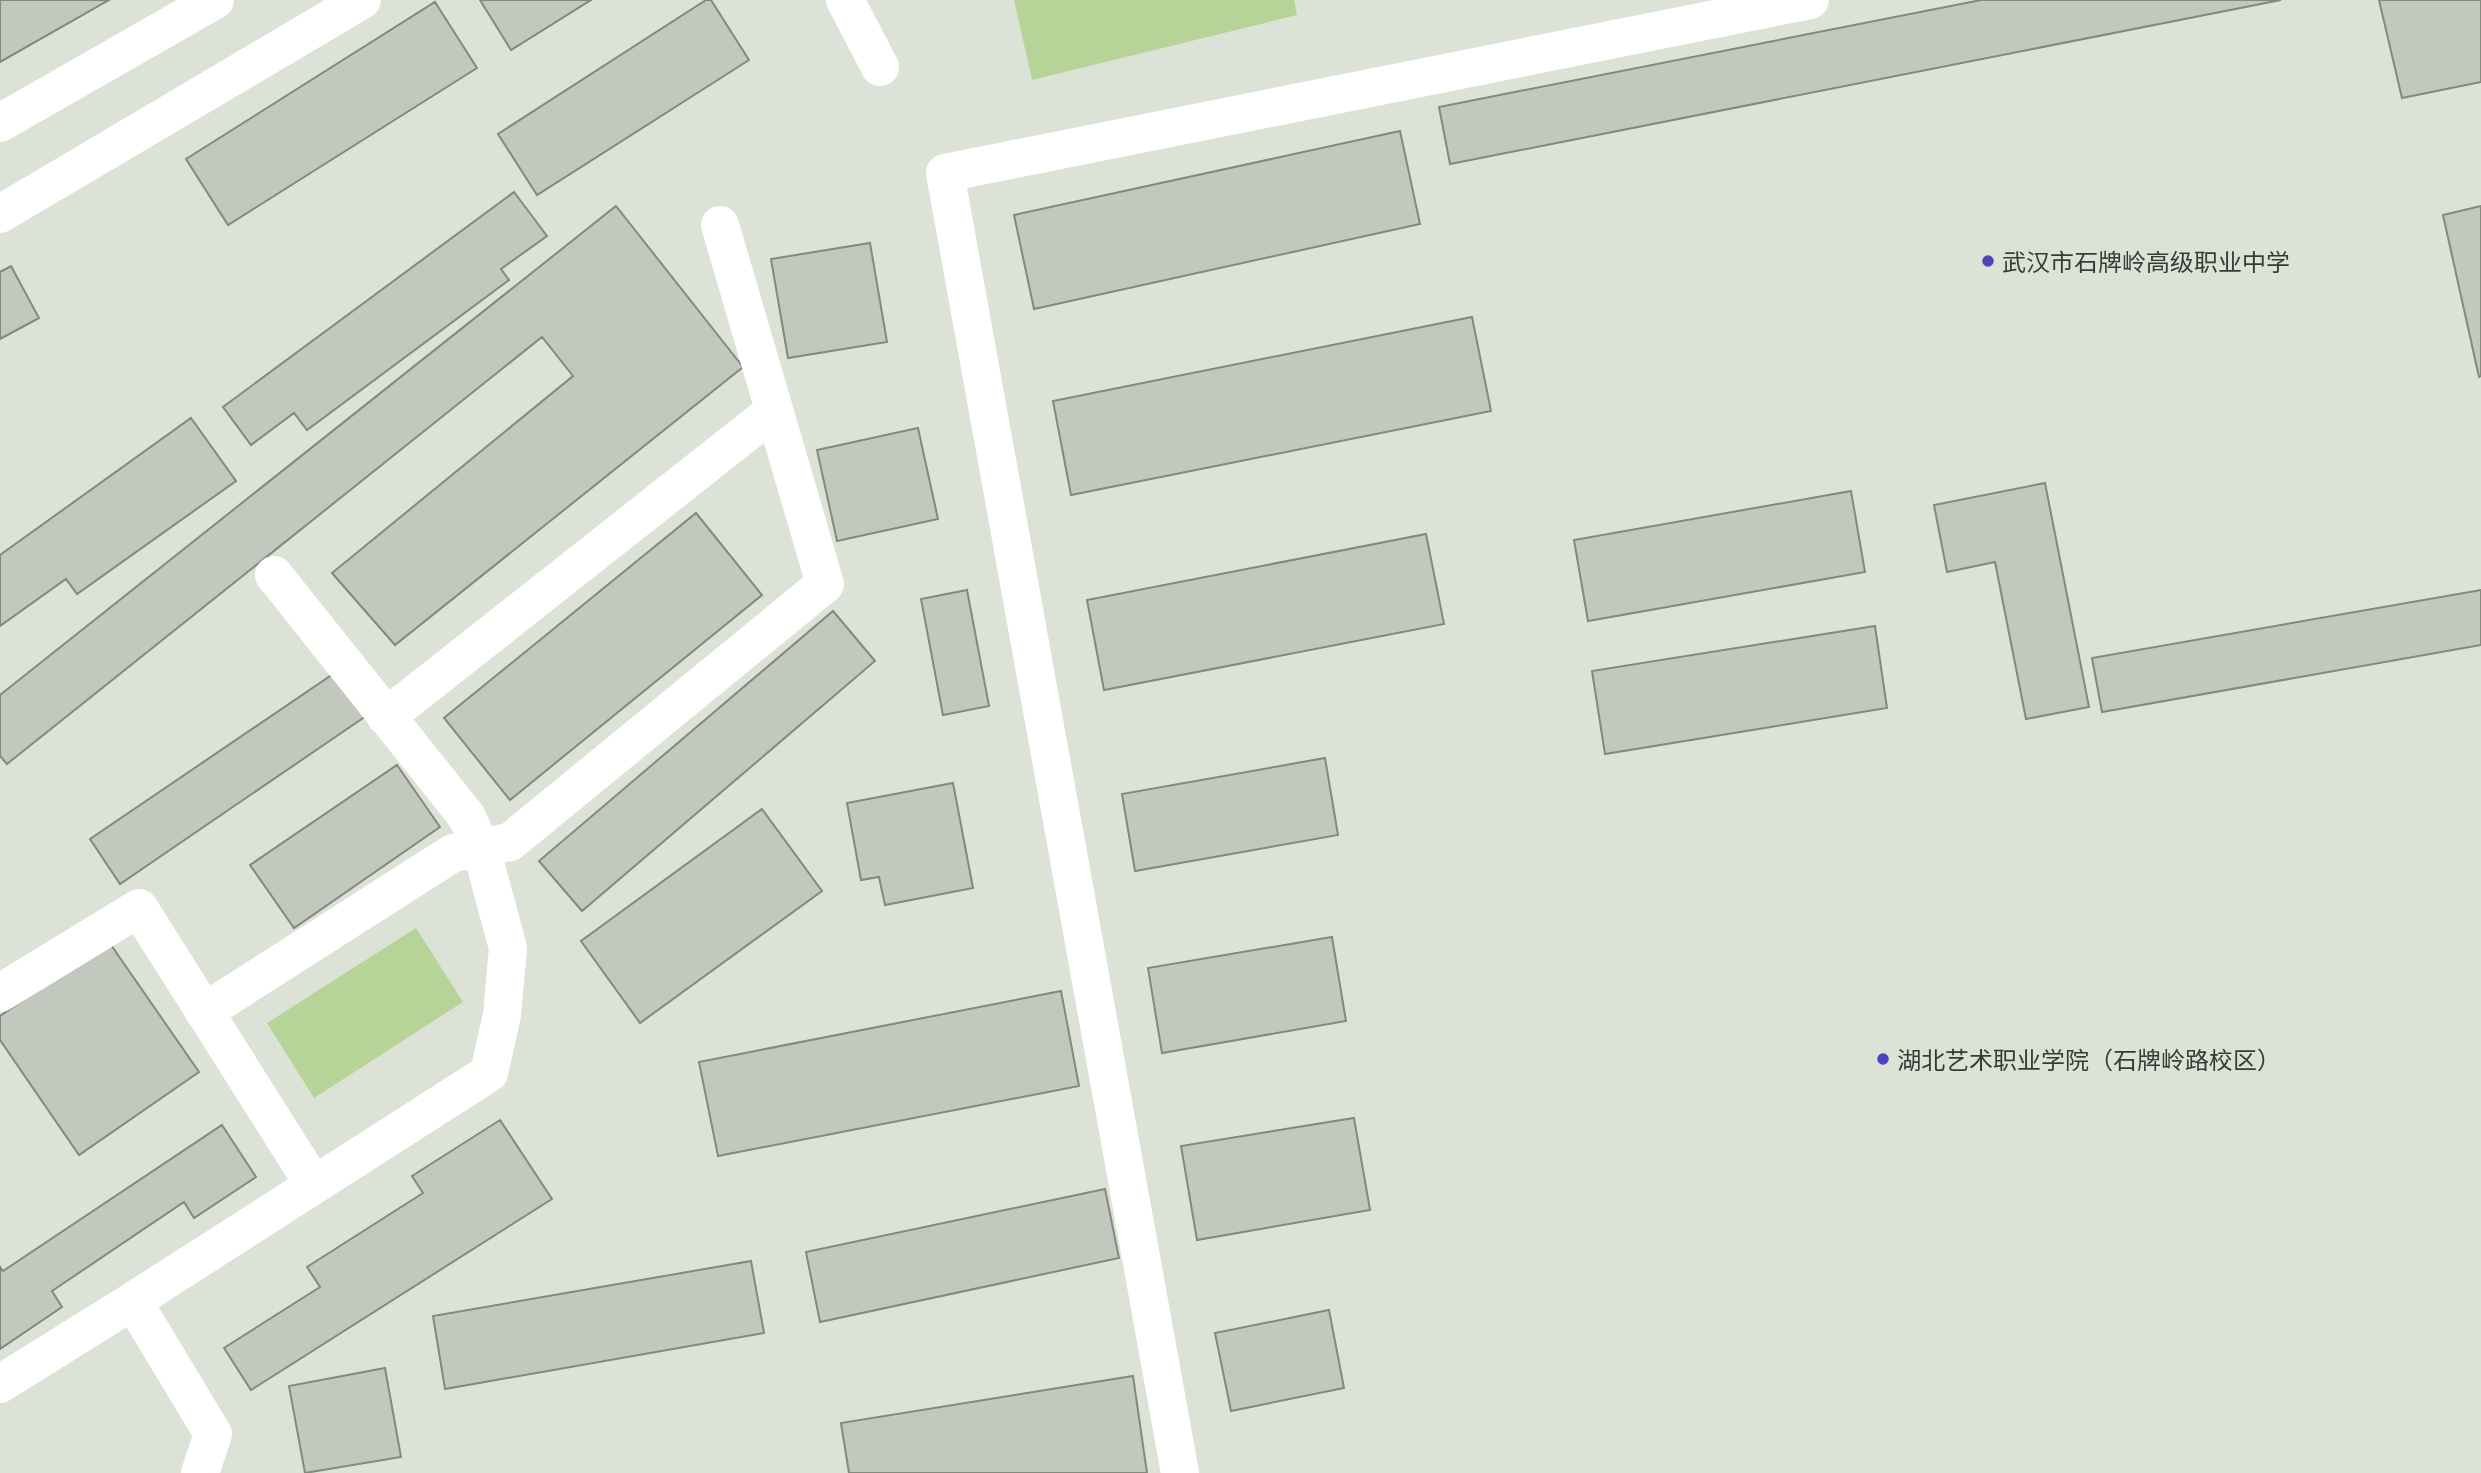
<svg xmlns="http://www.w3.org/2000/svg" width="2481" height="1473" font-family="'Golos Text','Noto Sans SC',sans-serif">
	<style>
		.green { fill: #b7d498 }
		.building { fill: #c2c8bd; stroke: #84897e; stroke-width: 2 }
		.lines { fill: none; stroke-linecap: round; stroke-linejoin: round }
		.street { stroke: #fff; stroke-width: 38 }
		.poi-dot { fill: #4b45bc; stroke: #dce3d6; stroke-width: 2.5 }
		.labels { text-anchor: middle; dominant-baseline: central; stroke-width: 7; stroke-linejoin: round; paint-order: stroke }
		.poi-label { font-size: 24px; fill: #383a36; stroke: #dce3d6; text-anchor: start }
	</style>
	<rect width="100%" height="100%" fill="#dce3d6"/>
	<path class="green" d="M1014 0H1294L1297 15 1032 80Z
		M416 928 463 1002 314 1098 267 1023Z"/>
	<path class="building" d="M0 0H109L0 62Z
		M480 0H591L511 50Z
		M706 0H711L749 60 537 195 498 134Z
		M1981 0H2281L1450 164 1439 107Z
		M2379 0H2481V82L2402 98Z
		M435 2 477 68 228 225 186 159Z
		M1400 131 1420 224 1034 309 1014 215Z
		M514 192 547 236 501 269 509 280 307 430 294 413 251 445 223 407Z
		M616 206 743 367 395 645 332 573 573 376 542 337 7 764 0 756V695Z
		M2481 206V376L2479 377 2443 215Z
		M870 243 887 342 788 358 771 259Z
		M11 266 39 318 0 339V272Z
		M1472 317 1491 411 1071 495 1053 401Z
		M191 418 236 481 77 594 66 579 0 626V555Z
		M918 428 938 519 837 541 817 450Z
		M2045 483 2089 707 2026 719 1995 562 1947 572 1934 505Z
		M1851 491 1865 572 1588 621 1574 540Z
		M696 513 762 595 510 800 444 718Z
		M1426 534 1444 624 1104 690 1087 600Z
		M967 590 989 706 943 715 921 599Z
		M2481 590V645L2102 712 2092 658Z
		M833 611 875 661 582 911 539 861Z
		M1875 626 1887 708 1605 754 1592 671Z
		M339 670 369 714 120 884 90 839Z
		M1325 758 1338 835 1135 871 1122 794Z
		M397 765 440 827 294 928 250 865Z
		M953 783 973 888 885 905 879 877 861 880 847 803Z
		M762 809 822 891 640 1023 581 941Z
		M1332 937 1346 1021 1162 1053 1148 968Z
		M109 942 199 1072 79 1155 0 1040V1016Z
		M1061 991 1079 1086 718 1156 699 1062Z
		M1354 1118 1370 1210 1197 1240 1181 1146Z
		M500 1120 552 1199 251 1390 224 1348 320 1287 307 1267 423 1193 412 1176Z
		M222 1125 256 1177 194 1218 184 1202 52 1291 62 1307 0 1349V1267L3 1271Z
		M1105 1189 1119 1258 820 1322 806 1252Z
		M751 1261 764 1333 445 1389 433 1316Z
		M1329 1310 1344 1388 1231 1411 1215 1333Z
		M385 1368 401 1457 305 1473 289 1386Z
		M1133 1376 1147 1473H849L841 1423Z"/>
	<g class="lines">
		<path class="street" d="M845 0 880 67
			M0 123 215 0
			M0 214 362 0
			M386 717 774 411
			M0 993 139 908 314 1185
			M204 1012 453 853 510 842 825 584 720 225
			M133 1301 489 1073 502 1015 508 948 481 848 467 817 274 575
			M0 1384 133 1301 213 1434 200 1473
			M1180 1473 945 173 1810 0"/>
	</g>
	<g class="poi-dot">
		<circle cx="1988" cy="261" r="7"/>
		<circle cx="1883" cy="1059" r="7"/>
	</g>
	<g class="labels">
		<g class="poi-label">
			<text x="2002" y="261">武汉市石牌岭高级职业中学</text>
			<text x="1897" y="1059">湖北艺术职业学院（石牌岭路校区）</text>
		</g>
	</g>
</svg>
